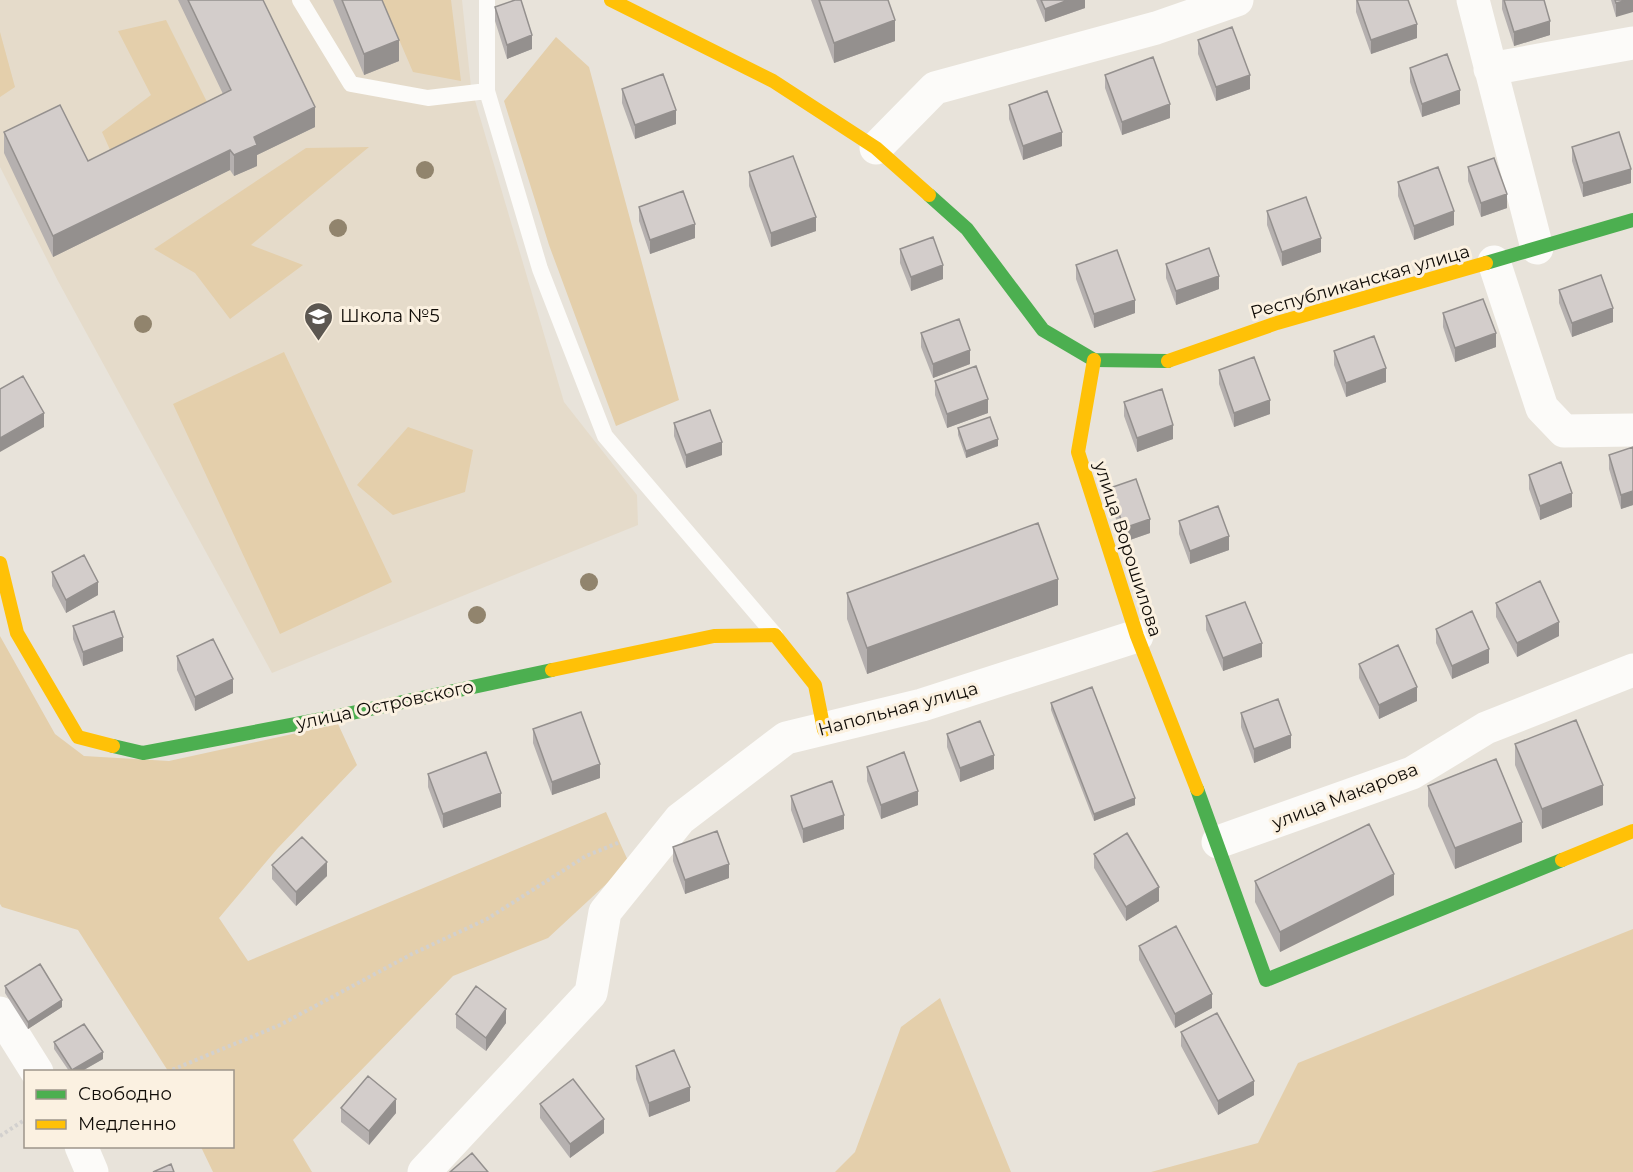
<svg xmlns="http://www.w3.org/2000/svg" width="1633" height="1172" font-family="Montserrat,sans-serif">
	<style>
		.built { fill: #e5dbca }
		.green { fill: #e4cfab }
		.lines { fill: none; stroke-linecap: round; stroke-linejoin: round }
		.path { stroke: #d2d0ce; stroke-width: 4; stroke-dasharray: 3 3; stroke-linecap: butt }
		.lane { stroke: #fcfbf9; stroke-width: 16 }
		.street { stroke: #fcfbf9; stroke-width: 33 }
		.fast { stroke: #4caf50; stroke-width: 14 }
		.slow { stroke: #ffc107; stroke-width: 14 }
		.tree { fill: #91846d }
		.wall { fill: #b5b0af }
		.shaded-wall { fill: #94908e }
		.building { fill: #d3cdcb; stroke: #94908e; stroke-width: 1.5 }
		.labels { text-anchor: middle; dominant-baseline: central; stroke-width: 6; stroke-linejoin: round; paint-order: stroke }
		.street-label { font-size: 18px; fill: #100c07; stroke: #fbf1e1 }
		.poi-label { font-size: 18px; fill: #100c07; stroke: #fbf1e1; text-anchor: start }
	</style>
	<rect width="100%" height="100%" fill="#e8e3da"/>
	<path class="built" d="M0 0H462L471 87 564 402 637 495 638 525 272 673 58 281 0 167Z"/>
	<path class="green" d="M382 0H451L461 81 413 72Z
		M166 20 208 104 111 152 102 132 151 95 118 31Z
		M0 32 15 87 0 97Z
		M556 37 589 67 679 400 616 426 549 245 504 101Z
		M369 147 251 245 303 265 230 319 195 273 154 249 306 148Z
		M284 352 392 582 280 634 173 404Z
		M408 427 473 450 465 492 393 515 357 485Z
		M0 636 55 734 84 756 169 761 338 724 357 765 277 849 219 918 248 961 606 812 629 863 548 938 453 976 293 1140 312 1172H213L201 1147 232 1146V1072L168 1071 78 930 2 907 0 904Z
		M1633 929V1172H1151L1258 1143 1298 1063Z
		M940 998 1011 1172H835L855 1152 901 1027Z"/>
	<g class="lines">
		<path class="path" d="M167 1072 280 1025 412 954 487 919 586 856 620 842
			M0 1136 26 1119"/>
		<path class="lane" d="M300 0 351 84 428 98 487 91
			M487 0V91L540 269 605 436 775 635"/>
		<path class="street" d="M1473 0 1537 248
			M1490 69 1633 43
			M876 148 935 88 1156 28 1237 0
			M1494 262 1542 408 1564 431 1633 430
			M1218 842 1412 773 1486 728 1633 670
			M0 1013 37 1072
			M81 1146 92 1172
			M424 1172 591 993 605 912 680 819 786 738 922 705 1137 636"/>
		<path class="fast" d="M929 195 967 229 1043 330 1094 360 1168 361
			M1486 263 1633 220
			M113 746 143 753 333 717 552 670
			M1197 789 1266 980 1562 860"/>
		<path class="slow" d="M611 0 773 81 876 148 929 195
			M1094 360 1078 452 1137 636 1197 789
			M1168 361 1277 323 1486 263
			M0 563 17 633 78 737 113 746
			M552 670 714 636 775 635 815 685 824 730
			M1562 860 1633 831"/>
	</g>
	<g class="tree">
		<circle cx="425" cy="170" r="9"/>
		<circle cx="338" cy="228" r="9"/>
		<circle cx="143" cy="324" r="9"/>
		<circle cx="589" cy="582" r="9"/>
		<circle cx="477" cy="615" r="9"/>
	</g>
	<path class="wall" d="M178 0H263L315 127 257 155V166L234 176 230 170 53 257 4 153V132L88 161 223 94Z
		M333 0H382L399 61 364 75Z
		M811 0H888L895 41 834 63Z
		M1036 0H1085V8L1045 22Z
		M1356 0H1408L1417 38 1371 54 1356 12Z
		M1502 0H1544L1550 35 1514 46 1502 9Z
		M1611 0H1633L1616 17Z
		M495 7 532 49 507 59 495 21Z
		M1198 40 1250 89 1216 101 1198 54Z
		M1410 68 1460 104 1422 117 1410 82Z
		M1105 75 1170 118 1122 135 1105 88Z
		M622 89 676 124 635 139 622 103Z
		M1009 105 1062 146 1023 160 1009 119Z
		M1572 147 1631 183 1583 197 1572 161Z
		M1468 167 1507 208 1481 217 1468 181Z
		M749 172 816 231 771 247 749 186Z
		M1398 182 1454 225 1414 240 1398 196Z
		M639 207 695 238 650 254 639 221Z
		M1267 211 1321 252 1282 266 1267 225Z
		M900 249 943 279 911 291 900 263Z
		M1166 264 1219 289 1176 305 1166 278Z
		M1076 265 1135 313 1094 328 1076 279Z
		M1559 290 1613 322 1572 337 1559 303Z
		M1443 313 1496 347 1455 362 1443 327Z
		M921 333 970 364 933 378 921 347Z
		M1334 351 1386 382 1346 397 1334 365Z
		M1219 370 1270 414 1234 427 1219 384Z
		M935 381 988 413 947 428 935 395Z
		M1124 402 1173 439 1137 452 1124 416Z
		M674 423 722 455 686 468 674 436Z
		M958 428 998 446 966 458 958 435Z
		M1633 447V505L1621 509 1609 469V455Z
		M1529 475 1572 507 1540 520 1529 489Z
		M1110 488 1150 533 1124 542 1110 502Z
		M1179 521 1229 550 1190 564 1179 534Z
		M52 572 98 595 66 613 52 586Z
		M847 593 1058 605 867 674 847 619Z
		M1496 603 1559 636 1517 657 1496 617Z
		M1206 616 1262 657 1223 671 1206 630Z
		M73 626 123 651 83 666 73 639Z
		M1436 629 1489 663 1452 679 1436 643Z
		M177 656 233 693 195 711 177 670Z
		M1359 664 1417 701 1379 719 1359 678Z
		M1051 703 1135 805 1094 821 1051 710Z
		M1241 713 1291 748 1254 763 1241 727Z
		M533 729 600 778 552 795 533 743Z
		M947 734 994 769 960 782 947 747Z
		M1515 744 1603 805 1542 829 1515 765Z
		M867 767 918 805 881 819 867 781Z
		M428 774 501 807 443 828 428 787Z
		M1428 786 1522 842 1455 869 1428 806Z
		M791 796 844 829 803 843 791 810Z
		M673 847 729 878 685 894 673 861Z
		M1094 854 1159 901 1126 921 1094 868Z
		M272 865 327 876 296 906 272 879Z
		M1255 881 1394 895 1280 952 1255 902Z
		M1139 946 1212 1008 1175 1028 1139 960Z
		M5 986 62 1007 28 1029 5 993Z
		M456 1014 506 1023 486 1051 456 1028Z
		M1181 1032 1254 1095 1218 1115 1181 1046Z
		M54 1042 103 1059 82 1071H69L54 1049Z
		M636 1066 690 1101 649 1117 636 1079Z
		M540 1104 604 1133 570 1158 540 1118Z
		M341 1108 396 1113 369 1145 341 1122Z"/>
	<path class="shaded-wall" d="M1068 0H1085V8L1045 22V9Z
		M1628 0H1633V12L1616 17V3Z
		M895 20V41L834 63V43Z
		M1550 21V35L1514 46V32Z
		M1417 24V38L1371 54V40Z
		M532 35V49L507 59V45Z
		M399 40V61L364 75V54Z
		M1250 75V89L1216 101V87Z
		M1460 90V104L1422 117V104Z
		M1170 104V118L1122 135V122Z
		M315 107V127L257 155V166L234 176V155L254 137Z
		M676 110V124L635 139V125Z
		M1062 132V146L1023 160V146Z
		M230 150V170L53 257V236Z
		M1631 169V183L1583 197V183Z
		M1507 194V208L1481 217V203Z
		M1454 211V225L1414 240V226Z
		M816 217V231L771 247V233Z
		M695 224V238L650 254V240Z
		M1321 238V252L1282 266V252Z
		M943 265V279L911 291V277Z
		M1219 276V289L1176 305V291Z
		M1135 300V313L1094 328V314Z
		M1613 308V322L1572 337V323Z
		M1496 333V347L1455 362V348Z
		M970 350V364L933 378V364Z
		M1386 368V382L1346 397V383Z
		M988 399V413L947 428V414Z
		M1270 400V414L1234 427V413Z
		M44 413V427L0 452V438Z
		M1173 425V439L1137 452V438Z
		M998 439V446L966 458V451Z
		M722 442V455L686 468V455Z
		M1633 491V505L1621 509V495Z
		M1572 493V507L1540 520V506Z
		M1150 519V533L1124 542V528Z
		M1229 536V550L1190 564V551Z
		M1058 579V605L867 674V648Z
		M98 582V595L66 613V600Z
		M1559 622V636L1517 657V643Z
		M123 637V651L83 666V652Z
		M1262 643V657L1223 671V658Z
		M1489 649V663L1452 679V666Z
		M233 679V693L195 711V697Z
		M1417 687V701L1379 719V705Z
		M1291 735V748L1254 763V749Z
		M994 755V769L960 782V768Z
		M600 764V778L552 795V782Z
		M1603 785V805L1542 829V809Z
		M918 791V805L881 819V805Z
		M501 793V807L443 828V814Z
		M1135 798V805L1094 821V814Z
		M844 815V829L803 843V829Z
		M1522 822V842L1455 869V848Z
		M327 862V876L296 906V892Z
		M729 864V878L685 894V880Z
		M1394 874V895L1280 952V932Z
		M1159 887V901L1126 921V907Z
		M1212 994V1008L1175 1028V1014Z
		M62 1000V1007L28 1029V1022Z
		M506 1009V1023L486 1051V1038Z
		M103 1052V1059L82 1071H72V1070Z
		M1254 1081V1095L1218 1115V1101Z
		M690 1087V1101L649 1117V1103Z
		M396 1099V1113L369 1145V1131Z
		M604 1119V1133L570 1158V1144Z"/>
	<path class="building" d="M188 0H263L315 107 254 137 257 145 234 155 230 150 53 236 4 132 60 105 88 161 231 90Z
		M342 0H382L399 40 364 54Z
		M515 0H521L532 35 507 45 495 7Z
		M819 0H888L895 20 834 43Z
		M1041 0H1068L1045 9Z
		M1357 0H1408L1417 24 1371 40Z
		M1504 0H1544L1550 21 1514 32Z
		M1615 0H1628L1616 3Z
		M1232 27 1250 75 1216 87 1198 40Z
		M1447 54 1460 90 1422 104 1410 68Z
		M1153 57 1170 104 1122 122 1105 75Z
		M663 74 676 110 635 125 622 89Z
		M1047 91 1062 132 1023 146 1009 105Z
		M1619 132 1631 169 1583 183 1572 147Z
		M793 156 816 217 771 233 749 172Z
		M1494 158 1507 194 1481 203 1468 167Z
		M1438 167 1454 211 1414 226 1398 182Z
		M683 191 695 224 650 240 639 207Z
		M1306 197 1321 238 1282 252 1267 211Z
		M933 237 943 265 911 277 900 249Z
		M1209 248 1219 276 1176 291 1166 264Z
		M1117 250 1135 300 1094 314 1076 265Z
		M1601 275 1613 308 1572 323 1559 290Z
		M1483 299 1496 333 1455 348 1443 313Z
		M959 319 970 350 933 364 921 333Z
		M1374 336 1386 368 1346 383 1334 351Z
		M1254 357 1270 400 1234 413 1219 370Z
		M976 366 988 399 947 414 935 381Z
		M23 376 44 413 0 438V389Z
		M1162 389 1173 425 1137 438 1124 402Z
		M710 410 722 442 686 455 674 423Z
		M990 417 998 439 966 451 958 428Z
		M1633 447V491L1621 495 1609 455Z
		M1561 462 1572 493 1540 506 1529 475Z
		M1136 479 1150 519 1124 528 1110 488Z
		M1218 506 1229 536 1190 551 1179 521Z
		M1038 523 1058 579 867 648 847 593Z
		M84 555 98 582 66 600 52 572Z
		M1540 581 1559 622 1517 643 1496 603Z
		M1245 602 1262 643 1223 658 1206 616Z
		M114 611 123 637 83 652 73 626Z
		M1472 611 1489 649 1452 666 1436 629Z
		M213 639 233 679 195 697 177 656Z
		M1398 645 1417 687 1379 705 1359 664Z
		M1092 687 1135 798 1094 814 1051 703Z
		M1278 699 1291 735 1254 749 1241 713Z
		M581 712 600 764 552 782 533 729Z
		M1576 720 1603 785 1542 809 1515 744Z
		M980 721 994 755 960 768 947 734Z
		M486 752 501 793 443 814 428 774Z
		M904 752 918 791 881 805 867 767Z
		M1496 759 1522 822 1455 848 1428 786Z
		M832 781 844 815 803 829 791 796Z
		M1369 824 1394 874 1280 932 1255 881Z
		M717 831 729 864 685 880 673 847Z
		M1127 833 1159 887 1126 907 1094 854Z
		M302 837 327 862 296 892 272 865Z
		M1176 926 1212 994 1175 1014 1139 946Z
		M40 964 62 1000 28 1022 5 986Z
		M476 986 506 1009 486 1038 456 1014Z
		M1217 1013 1254 1081 1218 1101 1181 1032Z
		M84 1024 103 1052 72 1070 54 1042Z
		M674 1050 690 1087 649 1103 636 1066Z
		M368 1076 396 1099 369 1131 341 1108Z
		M573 1079 604 1119 570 1144 540 1104Z
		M472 1153 488 1172H450Z
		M171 1164 174 1172H153Z"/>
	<defs>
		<symbol id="school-pin" viewBox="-11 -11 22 30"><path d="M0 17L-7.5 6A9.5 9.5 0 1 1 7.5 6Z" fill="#5c5751" stroke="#fbf1e1"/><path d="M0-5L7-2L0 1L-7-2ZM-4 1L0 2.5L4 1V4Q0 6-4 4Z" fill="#fff"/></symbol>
	</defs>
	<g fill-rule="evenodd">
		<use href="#school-pin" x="302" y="300" width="33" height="45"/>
	</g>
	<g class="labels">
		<g class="street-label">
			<text transform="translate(1360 282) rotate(-16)">Республиканская улица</text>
			<text transform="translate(1128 549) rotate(72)">улица Ворошилова</text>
			<text transform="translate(385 705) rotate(-12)">улица Островского</text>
			<text transform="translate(898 709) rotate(-15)">Напольная улица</text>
			<text transform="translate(1345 796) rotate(-21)">улица Макарова</text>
		</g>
		<g class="poi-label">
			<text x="340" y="316">Школа №5</text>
		</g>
	</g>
	<rect x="24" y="1070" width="210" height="78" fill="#fbf1e1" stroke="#9d958a" stroke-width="1.5"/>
	<rect x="36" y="1090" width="30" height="9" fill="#4caf50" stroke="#9d958a" stroke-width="1.5"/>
	<text x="78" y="1100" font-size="18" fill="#100c07">Свободно</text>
	<rect x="36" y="1120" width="30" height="9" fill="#ffc107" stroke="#9d958a" stroke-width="1.5"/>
	<text x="78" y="1130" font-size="18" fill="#100c07">Медленно</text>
</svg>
